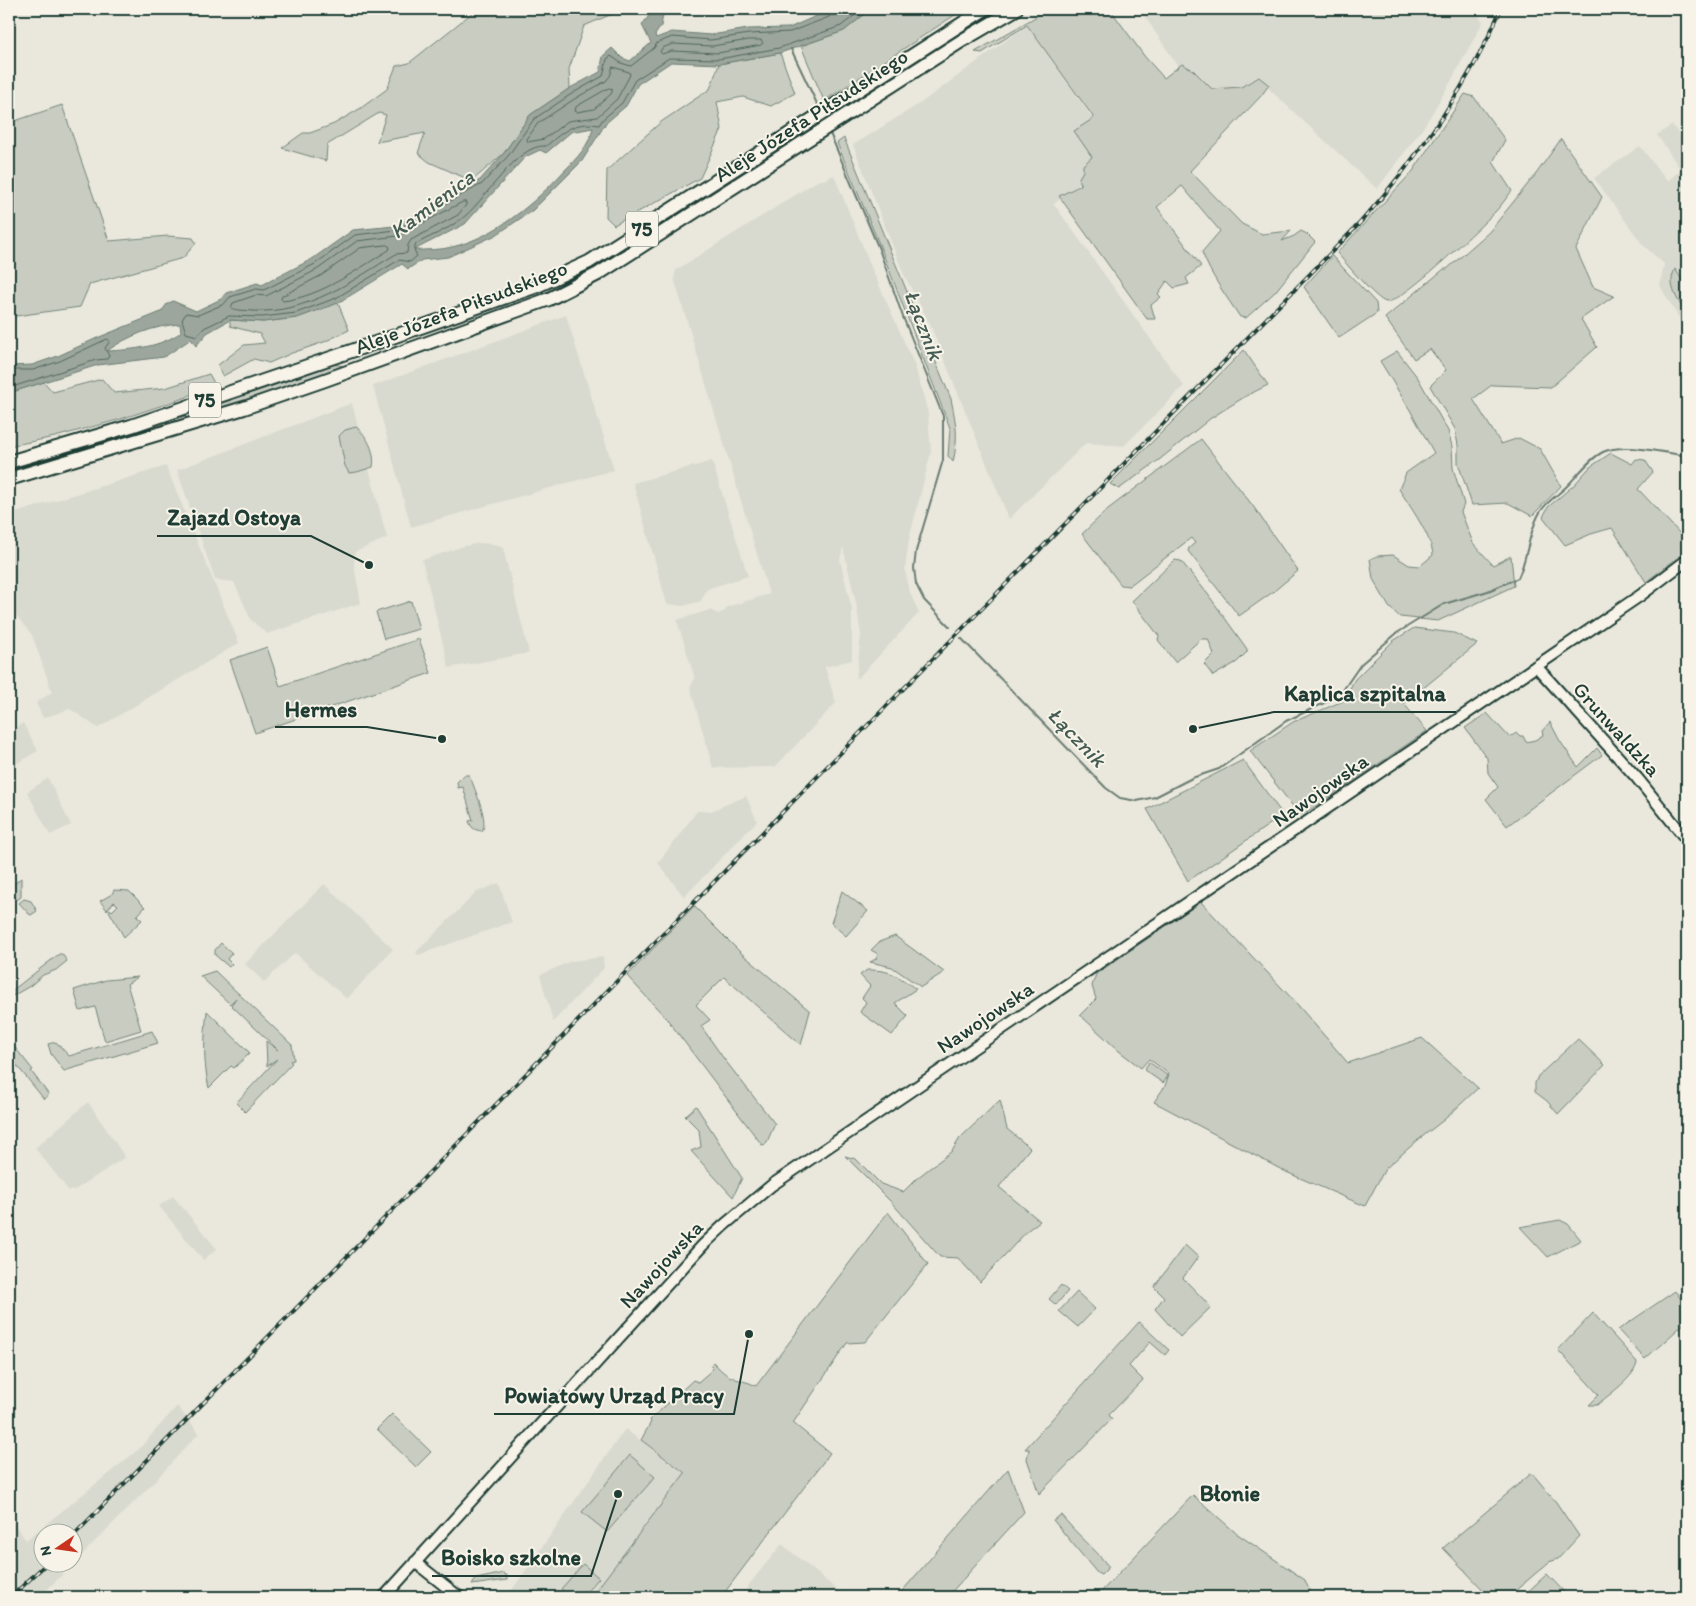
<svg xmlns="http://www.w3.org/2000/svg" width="1696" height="1606" font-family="Itim,sans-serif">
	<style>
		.built { fill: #d9dacf; fill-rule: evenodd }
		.green { fill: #c8ccc1; stroke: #74847a }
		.water { fill: #9ca69c; stroke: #6a7c72; fill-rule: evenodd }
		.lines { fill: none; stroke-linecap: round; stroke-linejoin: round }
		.shore { stroke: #51675e; stroke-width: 1 }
		.stream { stroke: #6a7c72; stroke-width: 2 }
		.minor-casing { stroke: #1f3d34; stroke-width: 14 }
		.major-casing { stroke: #1f3d34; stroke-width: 16 }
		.minor { stroke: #f7f3e8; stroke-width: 10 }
		.major { stroke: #f7f3e8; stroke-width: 12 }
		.rail-casing { stroke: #1f3d34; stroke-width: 4 }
		.rail { stroke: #f7f3e8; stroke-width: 2; stroke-dasharray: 5.5; stroke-linecap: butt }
		.labels { text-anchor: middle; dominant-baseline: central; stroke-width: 4; stroke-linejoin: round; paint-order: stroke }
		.shield { fill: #f7f3e8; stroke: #60746a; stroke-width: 1 }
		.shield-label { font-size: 20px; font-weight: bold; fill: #1f3d34 }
		.street-label { font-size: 21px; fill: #1f3d34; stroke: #f7f3e8 }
		.water-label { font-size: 22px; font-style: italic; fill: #445c53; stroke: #f7f3e8 }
		.neighbourhood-label { font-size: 22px; font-weight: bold; fill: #1f3d34; stroke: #f7f3e8 }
		.leader { fill: none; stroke: #1f3d34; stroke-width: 2 }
		.callout-dot { fill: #1f3d34; stroke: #f7f3e8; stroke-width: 2 }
		.callout-label { font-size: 22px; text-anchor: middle; font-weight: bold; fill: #1f3d34; stroke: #f7f3e8; stroke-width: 4; stroke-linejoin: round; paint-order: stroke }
	</style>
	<rect width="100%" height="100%" fill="#eae8dd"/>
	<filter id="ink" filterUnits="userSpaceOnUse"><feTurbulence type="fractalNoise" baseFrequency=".02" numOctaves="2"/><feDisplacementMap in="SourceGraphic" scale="10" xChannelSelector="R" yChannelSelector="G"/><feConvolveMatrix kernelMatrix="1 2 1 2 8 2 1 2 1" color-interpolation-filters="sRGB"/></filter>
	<g filter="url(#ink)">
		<path class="built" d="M1140 9H1474L1483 22 1450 83 1423 128 1377 189 1256 77 1249 82 1218 117 1175 62Z
			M1027 25 1117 153 1054 204 1184 386 1124 446 1086 443 1009 519 929 322 904 275 853 145 922 102Z
			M1672 125 1683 139 1687 136V331L1660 286 1664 264 1643 245 1594 178 1640 146 1667 181 1681 170 1657 135Z
			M834 175 872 269 915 366 928 413 931 452 909 540 905 569 910 593 919 613 859 677 856 678 861 635 856 603 843 547 840 560 852 609V660L825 667 836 703 775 767 713 768 690 687 695 679 677 620 710 610 718 614 725 611 727 607 769 594 674 278 676 270 819 180H824Z
			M566 315 614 470 411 527 373 386Z
			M352 403 387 538 355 552 354 565 361 603 267 634 251 620 234 582 215 580 177 470Z
			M712 461 748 576 707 589 701 601 683 606 667 604 633 483Z
			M166 466 239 643 98 728 70 709 43 718 36 703 52 692 32 635 9 607V515Z
			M480 543 495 544 503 548 529 653 449 668 422 560 464 546Z
			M23 723 38 751 9 768V731Z
			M48 778 71 825 50 835 27 792Z
			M746 796 757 821 684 897 658 863 697 811H711Z
			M499 883 512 922 418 955 416 952 477 892Z
			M324 884 393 949 347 999 295 953 264 982 245 964Z
			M603 957 604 968 553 1022 540 975 571 961Z
			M88 1102 125 1157 75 1190 69 1191 35 1148Z
			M173 1196 217 1249 203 1260 159 1206Z
			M177 1406 199 1433 153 1483 40 1597H9V1517L26 1540 139 1449ZM42 1534H72V1564H42Z
			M625 1429 685 1473 591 1597H507Z
			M782 1544 846 1597H757L746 1588Z"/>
		<path class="green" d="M477 9H624L584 26 569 69 570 88 530 115 504 153 472 181 429 162 418 153 425 133 377 142 386 115 379 113 327 145 326 161 282 148 303 133H310L334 124 361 108 387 89 396 66 409 63Z
			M871 9H964L824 101 801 46 844 31Z
			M993 9H1008L904 71 907 64Z
			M1049 9H1110L1145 57 1164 78 1182 64 1193 70 1212 89 1241 87 1259 77 1269 85 1261 96 1190 171 1242 224 1262 234 1291 231 1282 241 1294 236 1301 231 1307 234 1315 242 1275 292 1246 318 1240 317C1226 296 1211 276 1202 252L1220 231 1182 186 1157 207 1201 266 1186 278 1189 284 1174 288 1167 281 1158 294 1161 297 1151 305 1155 319H1147L1059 196 1081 185 1079 178 1083 171V165L1092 157 1074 131 1094 118 1027 25 982 53 975 52Z
			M780 53 795 93 771 106 743 97 717 102 722 129 700 178 614 225 606 217 607 170 661 122 710 89 719 64Z
			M885 80 889 81 685 213 684 209Z
			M1465 94 1474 97 1505 140 1493 162 1512 191C1506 198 1501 206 1495 212 1481 226 1401 304 1386 302 1376 300 1345 262 1337 253L1413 171Z
			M62 105 109 241 168 236 193 238 196 243 183 258 90 284 80 307 9 317V123Z
			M844 138 951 399C956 424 959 436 953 462L948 456 950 428 880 246 837 143Z
			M1561 139 1602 197 1576 249 1593 287 1614 296 1581 319 1597 347 1551 387 1492 385 1473 399 1501 444 1519 438 1540 449 1561 486 1532 516 1508 503 1472 505 1458 463V445L1455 429 1430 386 1446 370 1430 349 1414 359 1385 318 1444 269H1447L1489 232 1536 174Z
			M1332 256 1376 303 1377 313 1339 338 1304 287Z
			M1675 269 1686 286 1684 288 1687 293V316C1679 301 1666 286 1675 269Z
			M338 303 349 330 324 342 292 353 269 363 254 359 223 376 218 365 244 345 265 343 260 334 230 326V320L263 322 297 318Z
			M1244 350 1268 385 1246 396 1211 418 1159 460 1119 489 1110 484Z
			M1397 351 1418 378 1448 431 1452 446 1453 468 1464 504 1461 512 1473 543 1493 565 1511 556 1514 586 1438 621 1400 617 1389 607 1373 579 1370 559 1377 556 1393 555 1409 565 1420 566 1433 555C1432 537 1409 505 1399 489L1406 473 1434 453 1410 410 1380 361Z
			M331 364 345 366 231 408 9 474V469L26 461Z
			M209 374 213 381V387L205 390H197L187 397 121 419 55 437 9 446V393L44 382 53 392 102 379 114 393 165 388Z
			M356 427C367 435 376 453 373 467L357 472 349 473 345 466 339 436 345 430Z
			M1201 439 1253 506 1298 571 1273 592 1239 616 1188 551 1189 548 1195 543 1191 538 1129 586 1121 585 1082 534 1108 509Z
			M1611 453 1632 464 1636 459 1645 460 1653 472 1638 489 1687 541V550L1646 582 1612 528 1591 534 1565 545 1543 517 1548 507 1574 485 1590 467Z
			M1175 560 1181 561 1207 593 1247 649V652L1237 662 1213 676 1204 664 1214 654 1208 639H1201L1175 662 1158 640 1159 636 1132 601Z
			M411 601 419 629 384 639 376 612Z
			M1414 628 1454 633 1477 644 1404 704 1427 731 1318 805 1303 814H1299L1250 751 1293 722 1343 701 1355 679 1393 641Z
			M419 639 431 673 255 733 230 660 267 647 280 686Z
			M1487 713 1509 737 1517 733 1520 736H1523L1526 742 1535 740 1543 735 1542 731 1550 722 1560 741 1578 767 1597 748 1602 755 1507 826 1486 799 1498 787 1488 773 1487 758 1465 728Z
			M1243 760 1283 815 1188 881 1147 809Z
			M464 775H469L471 779C475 790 489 821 482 831 474 830 471 828 469 821L473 820 472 817 463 787 458 788 457 782Z
			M21 878V897L17 900 9 888Z
			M114 890 129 891 145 907 137 916 142 920 124 937 109 911 110 909 112 911 118 905 114 902 107 910 100 901 112 894Z
			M842 891 868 911 846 936 831 923Z
			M24 899 31 901 37 911 31 915 29 914 19 903Z
			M1201 902 1297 1004 1348 1063 1422 1038 1478 1088 1445 1119 1418 1140 1385 1169 1365 1206 1286 1172 1154 1102 1165 1086 1169 1074 1149 1059 1141 1068 1119 1051 1080 1015 1096 999 1092 986 1096 974Z
			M694 906 740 952 810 1011 801 1045 724 977 696 1005 710 1020 701 1026 724 1059 775 1124 766 1144 762 1145 667 1019 627 976Z
			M895 936 944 972 921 987 892 967 870 962 876 959 878 954 871 950 879 942Z
			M221 943 232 953 227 959 232 964 229 967 215 955V950Z
			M59 954H62L67 961 56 970 43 975 30 986 9 998V993Z
			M867 970C892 970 896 975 916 989L895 1003 908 1016 892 1035 860 1012 866 1002 862 998 870 986 860 975Z
			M215 971 292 1045 294 1060 290 1061 292 1063 245 1112 236 1103 277 1059 267 1066 266 1041 278 1050 231 1005 236 998 230 1004 200 976Z
			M138 977 127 984 141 1030 105 1041 95 1007 80 1011 74 990 106 980Z
			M207 1011 250 1053 234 1068 231 1066 209 1088C203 1063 204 1037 207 1011Z
			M152 1031 158 1043 64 1071 51 1054 48 1044 56 1042 69 1056Z
			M1578 1039 1605 1065 1558 1114 1547 1101 1535 1092V1083L1538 1076Z
			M9 1040 33 1070 31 1071 49 1095 44 1099 9 1056Z
			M1149 1062 1168 1076 1163 1083 1144 1070Z
			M1000 1100 1007 1129 1030 1148 999 1187 1040 1221 1028 1230 980 1282 958 1258 940 1257 891 1202 845 1156 856 1159 881 1184 903 1192 917 1178 952 1151 960 1138Z
			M696 1106 742 1178 733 1197 691 1151 701 1147 699 1130 685 1116Z
			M888 1212 928 1264 865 1342 847 1343 793 1423 830 1453 728 1588 721 1597H591L685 1473 641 1440 651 1422 650 1420 693 1380 698 1382 713 1369 711 1364 713 1362C718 1367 723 1373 729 1376 738 1381 748 1381 756 1386Z
			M1560 1220 1568 1224 1581 1240 1548 1257 1520 1227Z
			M1185 1245 1198 1257 1183 1278 1211 1307 1180 1337 1155 1309 1164 1297 1154 1287Z
			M1061 1285 1068 1291 1056 1305 1049 1299Z
			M1675 1291 1687 1307V1321L1645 1359 1618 1330Z
			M1077 1292 1095 1309 1078 1327 1059 1311Z
			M1593 1313 1637 1362C1636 1377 1608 1395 1597 1405H1589L1599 1395 1558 1350Z
			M1139 1322 1169 1350 1165 1355 1150 1342 1129 1366 1143 1380 1109 1415 1112 1419 1039 1494 1027 1459 1029 1449H1025Z
			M392 1414 431 1452 416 1467 377 1429Z
			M630 1455 655 1477 607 1532 582 1512Z
			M1008 1469 1024 1512 947 1597H897Z
			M1532 1473 1556 1502 1579 1536 1558 1559 1549 1562 1508 1597H1490L1443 1548Z
			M1193 1495 1236 1533 1305 1580 1312 1597H1104L1100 1593Z
			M1061 1515C1076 1534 1095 1548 1109 1567L1101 1575 1097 1573 1053 1520Z
			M583 1564 599 1578 582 1597H570L561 1589Z
			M504 1573 505 1575H507V1580L472 1585 476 1579Z
			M1547 1574 1569 1597H1522Z"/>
		<path class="water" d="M654 9H664L661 26 655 35 656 38 672 32 711 35 748 29 789 28 832 9H871L844 31 780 53 719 64 671 62 638 84 626 106 606 123 582 161 533 210 496 235 448 257 422 260 408 269 402 264 338 303 297 318 263 322 230 320 207 333 196 346 191 339 164 357 98 365 9 393V366L32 365 58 356 97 338 161 312 167 304 173 301 196 311 221 299 226 293 257 283 262 285 312 259 353 230 395 226 480 180 504 153 530 115 570 88 600 72 603 56 612 48 622 58 630 61 651 43 642 25ZM593 128C589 146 577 158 564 171 535 203 495 237 452 247 441 250 426 250 414 250L465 224 525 157 540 150 546 153 571 132ZM180 324 181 332C161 347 132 350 107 351 128 336 153 326 180 324Z"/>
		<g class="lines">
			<path class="shore" d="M834 9 833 13 829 17 790 32 749 34 711 40 672 37 657 43 654 48 631 66 621 63 611 56 607 59 603 76 573 93 534 119 508 156 482 184 396 230 355 235 315 264 264 290 256 289 230 297 224 304 198 315 186 313 182 320 186 333 197 336 204 328 229 316 262 317 296 313 336 298 399 260 410 262 417 256 414 250 416 244C430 236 447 230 460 220 484 204 516 143 546 146 564 131 574 121 599 125L603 119 622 103 635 80 669 58 719 59 779 48 841 26 863 9
				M749 40H761L763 43 761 45 718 53 671 51 662 54 660 52 662 48 673 44 712 46Z
				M613 67 629 72 630 75 617 99 597 117 568 121 544 139 528 142 527 139 538 123 576 98 606 81 610 76Z
				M609 88 613 89 611 94 594 109 577 112 575 111 576 107Z
				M463 202H466V205L458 215 411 240 408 245 407 253 396 254C352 281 307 314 253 311 246 310 237 311 231 308L233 303 256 295 266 296 301 278 318 269 357 241 398 236Z
				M387 245 390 247 389 250C356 270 322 296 283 301L281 299 282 296 322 275 360 248Z
				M9 370H33L60 361 107 339 110 341 105 348 109 356 107 359 96 360 9 388"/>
			<path class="stream" d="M791 49 819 108
				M829 131 879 249 903 317 943 416V460L916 551 914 568 916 584 924 600 950 627
				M961 638 1106 788 1120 798 1137 801 1155 797 1192 778 1219 769 1286 721 1339 696 1361 664 1397 633 1444 604 1488 591 1518 578C1527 559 1528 536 1538 516 1544 503 1557 496 1567 486 1578 475 1589 459 1603 452 1624 442 1665 453 1687 456"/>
			<defs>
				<path id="minor" d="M1536 666 1637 778 1687 840
					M415 1562 459 1597
					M384 1597 703 1245 723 1226 772 1185 1641 595 1687 560"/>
				<path id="major" d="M9 462 131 426 378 342 537 286 589 262 985 9
					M9 479 244 408 325 380 549 299 598 274 963 40 1016 9"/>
			</defs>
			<use href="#minor" class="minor-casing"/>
			<use href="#major" class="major-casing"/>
			<use href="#minor" class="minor"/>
			<use href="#major" class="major"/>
			<defs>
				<path id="rail" d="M72 1537 1359 224C1417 159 1467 89 1501 9
					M72 1547 73 1546
					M11 1597 46 1564"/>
			</defs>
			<use href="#rail" class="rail-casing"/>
			<use href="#rail" class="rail"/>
		</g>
	</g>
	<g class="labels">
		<g class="shield">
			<rect x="626" y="211.5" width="32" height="35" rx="4"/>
			<rect x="189" y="382.5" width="32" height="35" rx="4"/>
		</g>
		<g class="shield-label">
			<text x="642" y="229">75</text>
			<text x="205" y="400">75</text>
		</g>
		<g class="street-label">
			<text transform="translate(811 115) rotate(-33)">Aleje Józefa Piłsudskiego</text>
			<text transform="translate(461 307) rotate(-21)">Aleje Józefa Piłsudskiego</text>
			<text transform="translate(1617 729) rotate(48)">Grunwaldzka</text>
			<text transform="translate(1320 790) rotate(-35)">Nawojowska</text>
			<text transform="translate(985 1017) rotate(-34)">Nawojowska</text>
			<text transform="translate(661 1264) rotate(-47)">Nawojowska</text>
		</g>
		<g class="water-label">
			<text transform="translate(432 204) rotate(-37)">Kamienica</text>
			<text transform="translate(924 325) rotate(69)">Łącznik</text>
			<text transform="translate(1077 737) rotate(46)">Łącznik</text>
		</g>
		<g class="neighbourhood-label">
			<text x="1230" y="1493">Błonie</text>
		</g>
	</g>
	<path class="leader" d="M369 565L311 536H157M1193 729L1274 712H1456M442 739L367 727H275M749 1334L734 1414H494M618 1494L591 1576H432"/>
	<g class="callout-dot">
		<circle cx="369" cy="565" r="5"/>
		<circle cx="1193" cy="729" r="5"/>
		<circle cx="442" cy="739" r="5"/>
		<circle cx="749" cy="1334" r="5"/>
		<circle cx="618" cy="1494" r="5"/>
	</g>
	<g class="callout-label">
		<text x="234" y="525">Zajazd Ostoya</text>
		<text x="1365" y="701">Kaplica szpitalna</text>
		<text x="321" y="717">Hermes</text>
		<text x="614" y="1403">Powiatowy Urząd Pracy</text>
		<text x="511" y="1565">Boisko szkolne</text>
	</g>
	<rect width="1696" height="1606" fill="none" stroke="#f7f3e8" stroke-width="30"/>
	<rect x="15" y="15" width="1666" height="1576" fill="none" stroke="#1f3d34" stroke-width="2" filter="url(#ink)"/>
	<g transform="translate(58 1548) rotate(257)"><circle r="24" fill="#f7f3e8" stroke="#a1aaa0"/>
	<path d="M0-4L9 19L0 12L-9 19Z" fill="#c8321e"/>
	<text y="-8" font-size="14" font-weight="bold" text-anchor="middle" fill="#1f3d34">N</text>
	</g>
</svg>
